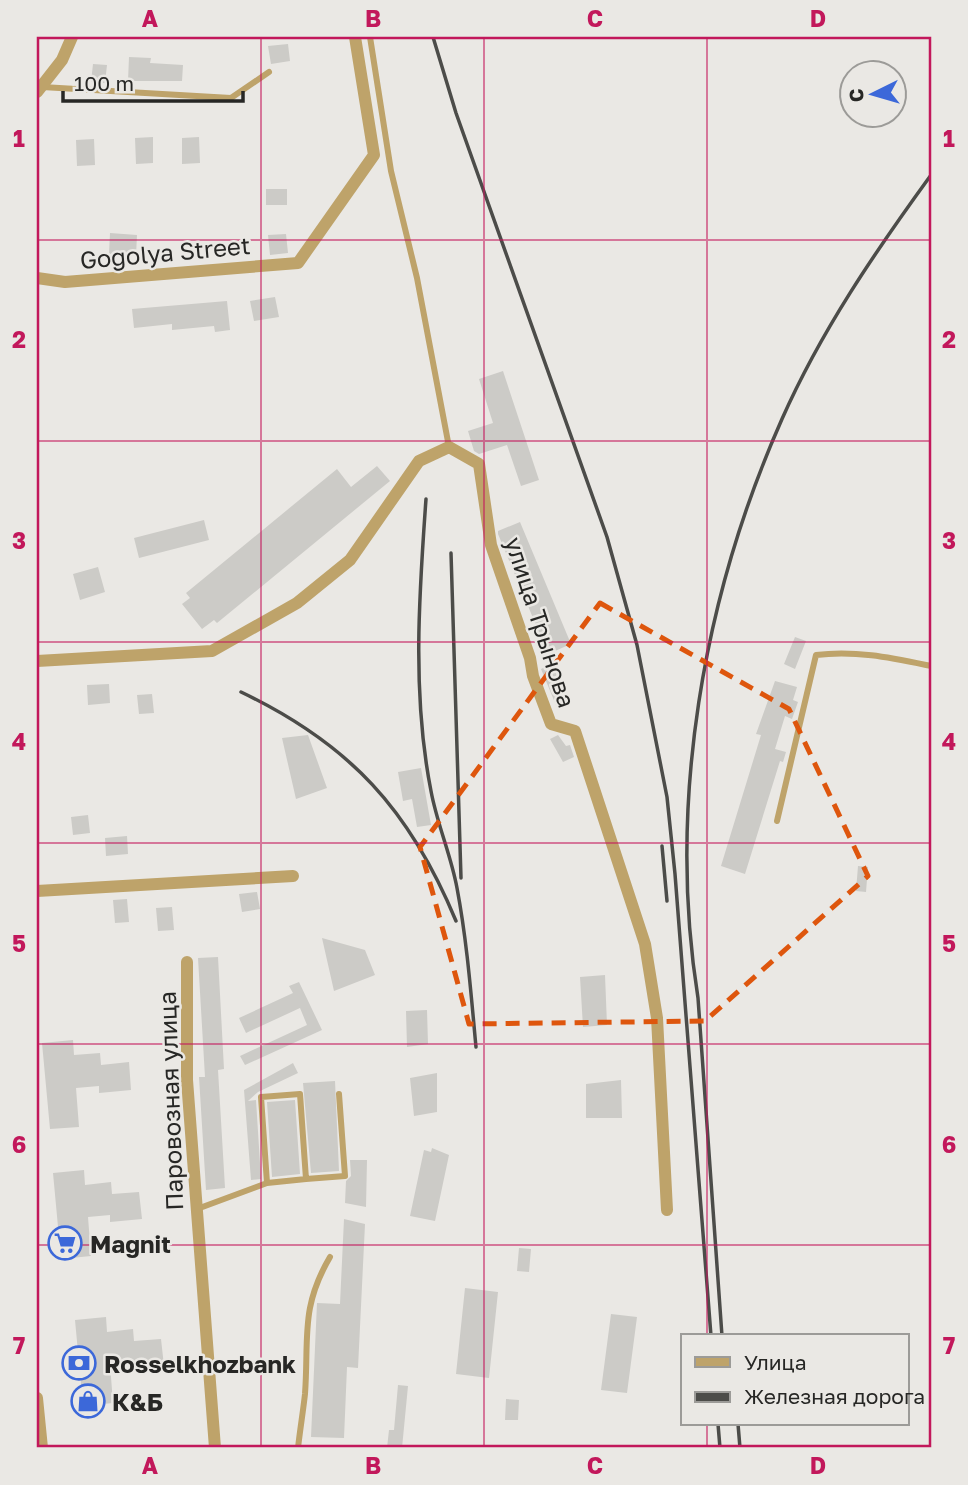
<svg xmlns="http://www.w3.org/2000/svg" width="968" height="1485" font-family="'Golos Text',sans-serif">
	<style>
		.building { fill: #cccbc7 }
		.lines { fill: none; stroke-linecap: round; stroke-linejoin: round }
		.service { stroke: #bea36a; stroke-width: 6 }
		.minor { stroke: #bea36a; stroke-width: 12 }
		.rail { stroke: #4c4c49; stroke-width: 3.5 }
		.marked { fill: none; stroke: #de560d; stroke-width: 5; stroke-dasharray: 14 9; stroke-linejoin: round }
		.grid { fill: none; stroke: #c2185b; stroke-width: 2; stroke-opacity: 0.55 }
		.labels { text-anchor: middle; dominant-baseline: central; stroke-width: 5; stroke-linejoin: round; paint-order: stroke }
		.street-label { font-size: 24px; fill: #272725; stroke: #eae8e4 }
		.poi-label { font-size: 24px; font-weight: bold; fill: #272725; stroke: #eae8e4; text-anchor: start }
		.neatline { fill: none; stroke: #c2185b; stroke-width: 2.5 }
		.grid-label { font-size: 23px; text-anchor: middle; font-weight: bold; fill: #c2185b }
	</style>
	<rect width="100%" height="100%" fill="#eae8e4"/>
	<path class="building" d="M288 44 290 61 271 64 268 46Z
		M129 57 151 58 150 63 183 65 182 81H128Z
		M93 64 107 65 105 83 91 82Z
		M153 137V163L136 164 135 138Z
		M199 137 200 163 182 164V138Z
		M94 139 95 165 77 166 76 140Z
		M266 189H287V205H266Z
		M110 233 137 235 136 256 109 254Z
		M286 234 288 253 270 255 268 235Z
		M275 297 279 317 254 321 250 301Z
		M227 301 230 330 215 332 214 326 172 330V324L134 328 132 309Z
		M503 371 539 480 521 486 507 445 479 454 474 451 468 431 493 423 479 379Z
		M377 466 390 481 217 623 214 620 202 629 182 604 190 598 186 593 337 469 351 487Z
		M204 520 209 540 139 558 134 538Z
		M520 522 571 644 548 654 498 534V531Z
		M98 567 105 592 80 600 73 574Z
		M795 637 806 641 795 669 784 664Z
		M552 664 569 705 558 710 541 669Z
		M775 681 797 687 793 700 798 702 792 719 785 716 775 749 786 752 783 762 780 761 745 874 721 866 761 735 756 734Z
		M109 684 110 703 88 705 87 685Z
		M152 694 154 713 139 714 137 695Z
		M308 735 327 788 296 799 282 738Z
		M558 735 566 746 570 745 574 757 563 762 550 739Z
		M421 768 431 825 417 827 412 799 403 801 398 772Z
		M88 815 90 833 73 835 71 817Z
		M127 836 128 854 106 856 105 838Z
		M858 866 868 867 866 892 856 891Z
		M257 892 260 909 242 912 239 894Z
		M127 899 129 922 115 923 113 900Z
		M172 907 174 930 158 931 156 908Z
		M322 938 365 950 375 975 334 991Z
		M218 957 224 1069 218 1070 225 1188 206 1190 199 1077H205L198 958Z
		M605 975 607 1025 583 1027 580 977Z
		M299 982 322 1030 245 1065 240 1056 307 1025 300 1008 246 1033 239 1018 293 993 289 986Z
		M427 1010 428 1044 407 1047 406 1011Z
		M73 1040 74 1055 100 1053 101 1065 129 1062 131 1090 99 1093V1086L76 1088 79 1127 50 1129 42 1043Z
		M293 1063 298 1073 258 1092 248 1101 256 1100 261 1179 251 1180 244 1090Z
		M437 1073V1112L414 1116 410 1078Z
		M621 1080 622 1118H586V1084Z
		M335 1081 339 1171 311 1173 303 1083Z
		M295 1100 300 1174 272 1177 267 1102Z
		M432 1148 449 1155 435 1221 410 1216 424 1150 431 1152Z
		M350 1160H367L366 1207 345 1203 346 1181 351 1176Z
		M84 1170 85 1185 111 1182 112 1194 139 1192 142 1219 110 1222V1215L88 1217 91 1256 61 1259 53 1173Z
		M344 1219 365 1224 358 1368 347 1367 344 1438 311 1437 317 1303 340 1304Z
		M519 1248 531 1249 529 1272 517 1271Z
		M465 1288 498 1292 489 1378 456 1374Z
		M611 1314 637 1317 627 1393 601 1390Z
		M106 1317 107 1332 133 1329 134 1341 161 1339 164 1366 132 1369 131 1362 110 1364 113 1403 83 1406 75 1320Z
		M398 1385 408 1386 402 1448H387L389 1430H394Z
		M506 1399 519 1400 518 1420H505Z"/>
	<g class="lines">
		<path class="service" d="M370 37 391 171 417 278 449 447
			M42 87 231 98 269 72
			M777 821 816 655C856 650 892 658 931 666
			M306 1179 345 1176 339 1094
			M197 1209 267 1183 261 1097 300 1094 306 1179 267 1183
			M298 1448C300 1430 303 1412 305 1394 309 1338 300 1308 330 1257"/>
		<path class="minor" d="M37 92 62 60 72 37
			M37 278 65 282 298 263 374 155 355 37
			M37 661 212 651 297 603 350 560 419 461 449 447 479 464 491 545 530 658 533 676 551 724 575 731 645 944 657 1018 667 1210
			M37 891 293 876
			M187 962V1080L215 1448
			M37 1398 42 1448"/>
		<path class="rail" d="M433 37 456 113 607 537 637 645 667 797 675 874 711 1336
			M426 499C419 595 412 695 431 791 437 824 451 855 457 888 467 941 471 994 476 1047
			M451 553 461 878
			M241 692C350 744 410 810 456 921
			M662 846 667 901
			M722 1336 698 998C667 804 703 597 782 419 821 331 875 252 931 175
			M718 1424 720 1448
			M738 1424 740 1448"/>
	</g>
	<path class="marked" d="M600 603 789 709 868 876 705 1021 469 1024 420 847Z"/>
	<path class="grid" d="M261 37V1448M484 37V1448M707 37V1336M37 240H931M37 441H931M37 642H931M37 843H931M37 1044H931M37 1245H931M707 1424V1448"/>
	<defs>
		<symbol id="supermarket-ring" viewBox="-11 -11 22 22"><circle r="9.5" fill="#eae8e4" stroke="#3c68d9" stroke-width="1.5"/><path d="M-6-5.5h2.5l.6 2H6L4.5 2H-2.5L-4.4-4H-6ZM-1.5 3.2a1.3 1.3 0 1 0 .1 0ZM3 3.2a1.3 1.3 0 1 0 .1 0Z" fill="#3c68d9"/></symbol>
		<symbol id="bank-ring" viewBox="-11 -11 22 22"><circle r="9.5" fill="#eae8e4" stroke="#3c68d9" stroke-width="1.5"/><path d="M-6-4H6V4H-6ZM0-2.3a2.3 2.3 0 1 0 0 4.6a2.3 2.3 0 1 0 0-4.6Z" fill="#3c68d9"/></symbol>
		<symbol id="shop-ring" viewBox="-11 -11 22 22"><circle r="9.5" fill="#eae8e4" stroke="#3c68d9" stroke-width="1.5"/><path d="M-5-2.5h2.3a2.7 3.5 0 0 1 5.4 0H5L5.5 6h-11ZM-1.5-2.5h3a1.5 2.3 0 0 0-3 0Z" fill="#3c68d9"/></symbol>
	</defs>
	<g fill-rule="evenodd">
		<use href="#supermarket-ring" x="46" y="1224" width="38" height="38"/>
		<use href="#bank-ring" x="60" y="1344" width="38" height="38"/>
		<use href="#shop-ring" x="69" y="1382" width="38" height="38"/>
	</g>
	<g class="labels">
		<g class="street-label">
			<text transform="translate(165 252) rotate(-5)">Gogolya Street</text>
			<text transform="translate(541 622) rotate(72)">улица Трынова</text>
			<text transform="translate(170 1101) rotate(-92)">Паровозная улица</text>
		</g>
		<g class="poi-label">
			<text x="90" y="1243">Magnit</text>
			<text x="104" y="1363">Rosselkhozbank</text>
			<text x="112" y="1401">К&amp;Б</text>
		</g>
	</g>
	<rect width="968" height="1485" fill="none" stroke="#eae8e4" stroke-width="77"/>
	<rect x="681" y="1334" width="228" height="91" fill="#eae8e4" stroke="#9c9b98" stroke-width="2"/>
	<rect x="695" y="1357" width="35" height="10" fill="#bea36a" stroke="#9c9b98" stroke-width="2"/>
	<text x="744" y="1370" font-size="21" fill="#272725">Улица</text>
	<rect x="695" y="1392" width="35" height="10" fill="#4c4c49" stroke="#9c9b98" stroke-width="2"/>
	<text x="744" y="1404" font-size="21" fill="#272725">Железная дорога</text>
	<g transform="translate(873 94) rotate(265)"><circle r="33" fill="#eae8e4" stroke="#9c9b98" stroke-width="2"/>
	<path d="M0-5L12 26L0 18L-12 26Z" fill="#3c68d9"/>
	<text y="-10" font-size="19" font-weight="bold" text-anchor="middle" fill="#272725">С</text>
	</g>
	<path d="M63 91v10h180v-10" fill="none" stroke="#272725" stroke-width="3.5"/>
	<text x="74" y="91" font-size="21" fill="#272725" stroke="#eae8e4" stroke-width="5" paint-order="stroke">100 m</text>
	<rect x="38" y="38" width="892" height="1408" class="neatline"/>
	<g class="grid-label">
		<text x="150" y="27">A</text>
		<text x="373" y="27">B</text>
		<text x="595" y="27">C</text>
		<text x="818" y="27">D</text>
		<text x="19" y="147">1</text>
		<text x="949" y="147">1</text>
		<text x="19" y="348">2</text>
		<text x="949" y="348">2</text>
		<text x="19" y="549">3</text>
		<text x="949" y="549">3</text>
		<text x="19" y="750">4</text>
		<text x="949" y="750">4</text>
		<text x="19" y="952">5</text>
		<text x="949" y="952">5</text>
		<text x="19" y="1153">6</text>
		<text x="949" y="1153">6</text>
		<text x="19" y="1354">7</text>
		<text x="949" y="1354">7</text>
		<text x="150" y="1474">A</text>
		<text x="373" y="1474">B</text>
		<text x="595" y="1474">C</text>
		<text x="818" y="1474">D</text>
	</g>
</svg>
